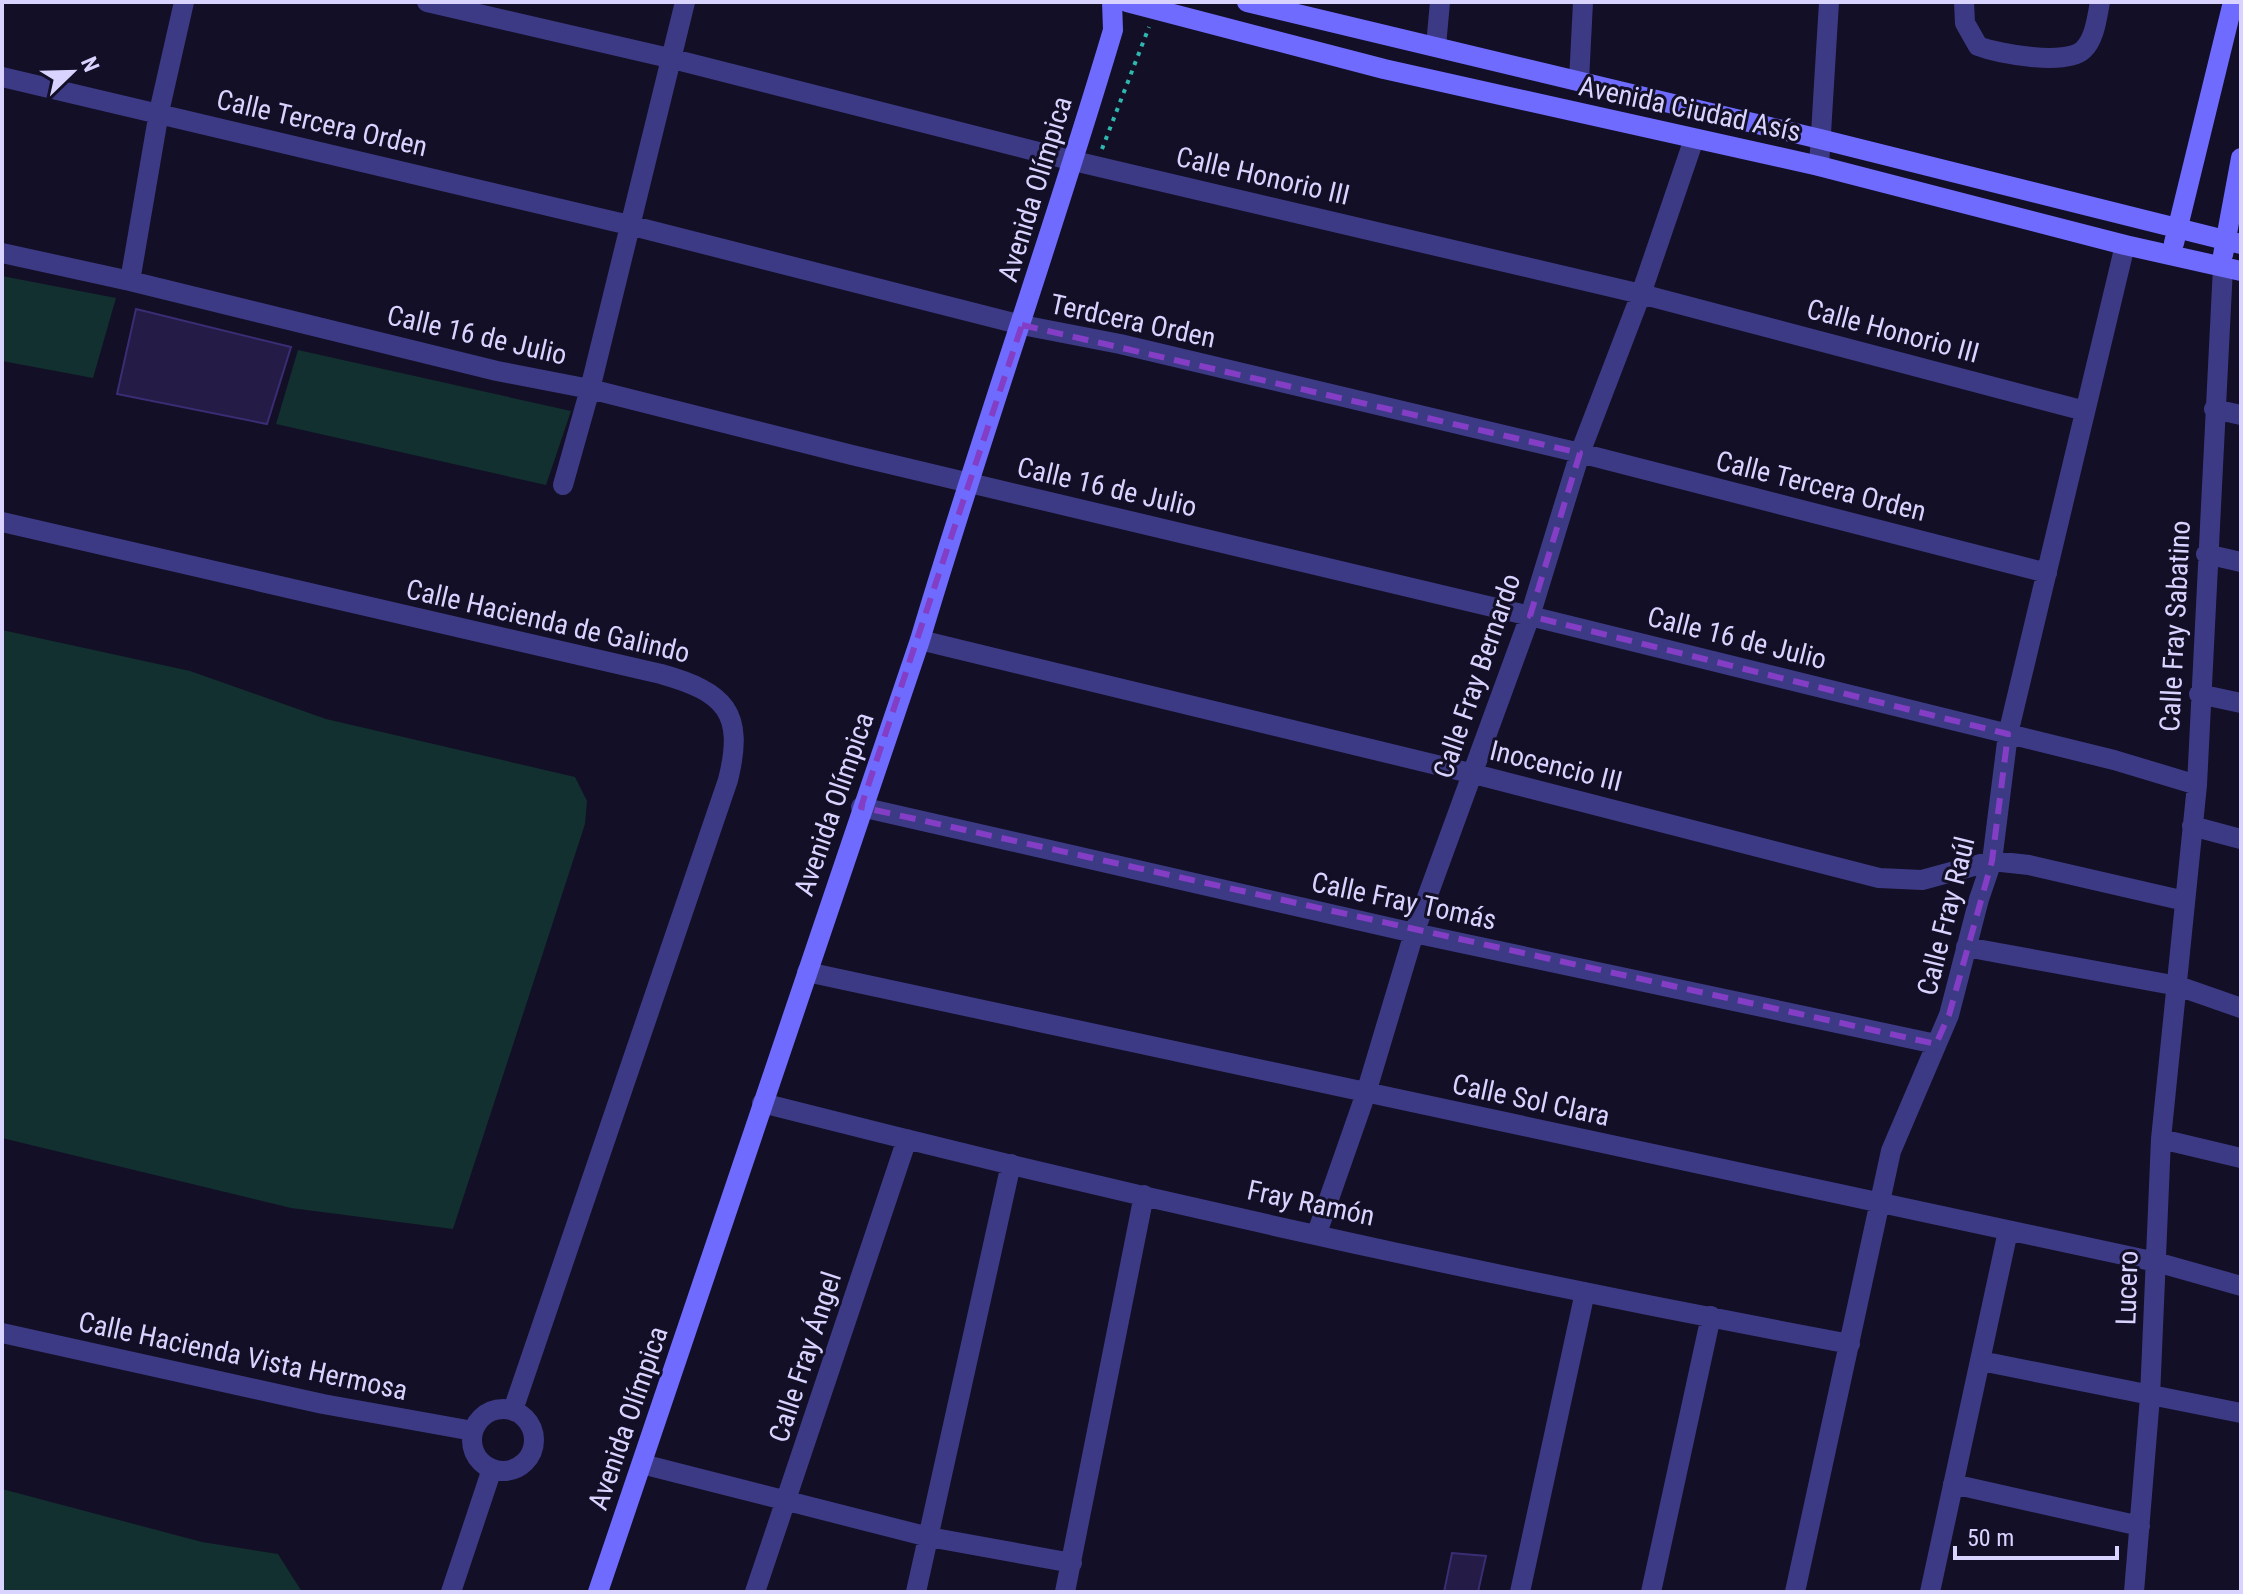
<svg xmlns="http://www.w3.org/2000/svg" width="2243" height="1594" font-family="'Roboto Condensed',sans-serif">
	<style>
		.green { fill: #12302f }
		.building { fill: #241b47; stroke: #3b2d73; stroke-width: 2 }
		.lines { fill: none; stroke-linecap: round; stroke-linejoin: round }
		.path { stroke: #2fb8b0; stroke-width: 4; stroke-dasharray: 4 6; stroke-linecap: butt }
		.street { stroke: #3d3a85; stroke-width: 20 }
		.secondary { stroke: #6f6bff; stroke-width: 20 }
		.marked { fill: none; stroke: #843dc5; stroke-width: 6; stroke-dasharray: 16 10; stroke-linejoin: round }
		.labels { text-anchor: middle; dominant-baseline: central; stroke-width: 6; stroke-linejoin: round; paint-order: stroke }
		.street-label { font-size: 28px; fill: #d9d4ff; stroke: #130f26 }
	</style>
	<rect width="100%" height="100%" fill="#130f26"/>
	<path class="green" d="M2 276 116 298 93 378 2 361Z
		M298 350 571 411 546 485 276 424Z
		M2 630 190 671 326 719 575 777 587 801 585 824 453 1229 291 1208 2 1138Z
		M2 1489 202 1542 278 1554 302 1592H2Z"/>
	<path class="building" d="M136 309 291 347 267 424 117 394Z
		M1452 1553 1486 1556 1478 1592H1444Z"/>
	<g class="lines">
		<path class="path" d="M1102 149 1149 27"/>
		<path class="street" d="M427 2 669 58 1074 161 1641 294 2085 411
			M1964 2 1965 23 1978 46C1999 54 2066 66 2083 50 2095 39 2097 17 2100 2
			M1436 46 1440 2
			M2 77 629 225 1022 325 1120 344 1580 453 2047 573
			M1579 81 1583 2
			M1819 166 1829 2
			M2 253 130 281 497 371 590 389 852 455 1530 616 2114 760 2197 785
			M130 281 159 112 184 2
			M2214 409 2241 415
			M563 485 590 389 685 2
			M2 522 661 674C725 692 745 712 728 780L513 1410
			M2206 554 2241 562
			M920 640 1474 774 1879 878 1922 880 1992 861 2029 865 2185 901
			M2199 694 2241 703
			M861 807 1414 933 1936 1044
			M2192 826 2241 839
			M1966 947 2178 986 2241 1008
			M807 972 2156 1262 2241 1286
			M762 1103C1122 1195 1485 1276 1850 1344
			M2161 1139 2241 1158
			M1317 1233 1366 1093 1414 933 1530 616 1580 453 1641 294 1694 139
			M2 1333 323 1404 473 1431
			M1981 1361 2241 1413
			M472 1440a31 31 0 1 1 62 0a31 31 0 1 1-62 0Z
			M642 1464 929 1537 1072 1563
			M1953 1484 2140 1526
			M451 1592 492 1469
			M755 1592 907 1139
			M916 1592 1011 1164
			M1065 1592 1144 1195
			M1520 1592 1585 1292
			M1651 1592 1711 1316
			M1795 1592 1891 1151 1949 1015 1979 899 1992 861 2008 734 2125 245
			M1930 1592 2008 1231
			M2134 1592 2150 1397 2161 1139 2197 785 2223 267"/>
		<path class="secondary" d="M1127 2 1384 69 1819 166 2125 245 2241 271
			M1247 2 1820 139 2241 244
			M2174 243 2233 2
			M2223 255 2241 158
			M598 1592 920 640C981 435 1052 235 1113 30L1112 2"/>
	</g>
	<path class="marked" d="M1022 325 1580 453 1530 616 2008 734 1992 861 1949 1015 1936 1044 861 807Z"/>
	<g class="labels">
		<g class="street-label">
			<text transform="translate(1690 109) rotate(12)">Avenida Ciudad Asís</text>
			<text transform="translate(322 123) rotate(13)">Calle Tercera Orden</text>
			<text transform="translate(1263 176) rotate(13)">Calle Honorio III</text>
			<text transform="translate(1035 189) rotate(-73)">Avenida Olímpica</text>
			<text transform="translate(1133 321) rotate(12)">Terdcera Orden</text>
			<text transform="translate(1893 331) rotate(15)">Calle Honorio III</text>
			<text transform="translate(477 335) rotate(13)">Calle 16 de Julio</text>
			<text transform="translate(1821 486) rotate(14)">Calle Tercera Orden</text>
			<text transform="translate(1107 487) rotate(13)">Calle 16 de Julio</text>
			<text transform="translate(548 621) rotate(13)">Calle Hacienda de Galindo</text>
			<text transform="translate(2175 626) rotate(-87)">Calle Fray Sabatino</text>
			<text transform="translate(1737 638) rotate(14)">Calle 16 de Julio</text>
			<text transform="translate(1477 676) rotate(-71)">Calle Fray Bernardo</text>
			<text transform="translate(1556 766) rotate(14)">Inocencio III</text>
			<text transform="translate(834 804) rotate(-71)">Avenida Olímpica</text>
			<text transform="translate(1404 901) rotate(12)">Calle Fray Tomás</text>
			<text transform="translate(1946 916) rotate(-76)">Calle Fray Raúl</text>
			<text transform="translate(1531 1100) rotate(12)">Calle Sol Clara</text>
			<text transform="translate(1311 1203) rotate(12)">Fray Ramón</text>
			<text transform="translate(2127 1288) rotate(-88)">Lucero</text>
			<text transform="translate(243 1356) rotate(12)">Calle Hacienda Vista Hermosa</text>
			<text transform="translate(805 1357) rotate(-72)">Calle Fray Ángel</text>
			<text transform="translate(628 1418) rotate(-71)">Avenida Olímpica</text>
		</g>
	</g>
	<rect width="2243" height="1594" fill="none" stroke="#d9d4ff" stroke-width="8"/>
	<g transform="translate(72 72) rotate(67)" stroke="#130f26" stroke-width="6" paint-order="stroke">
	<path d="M0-6L14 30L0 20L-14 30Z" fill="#d9d4ff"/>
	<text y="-12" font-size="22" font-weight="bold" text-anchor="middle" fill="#d9d4ff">N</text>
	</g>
	<path d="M1955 1546v12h162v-12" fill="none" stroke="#d9d4ff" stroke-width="4"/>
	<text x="1967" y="1546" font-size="24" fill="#d9d4ff" stroke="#130f26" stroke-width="6" paint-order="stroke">50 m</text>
</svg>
